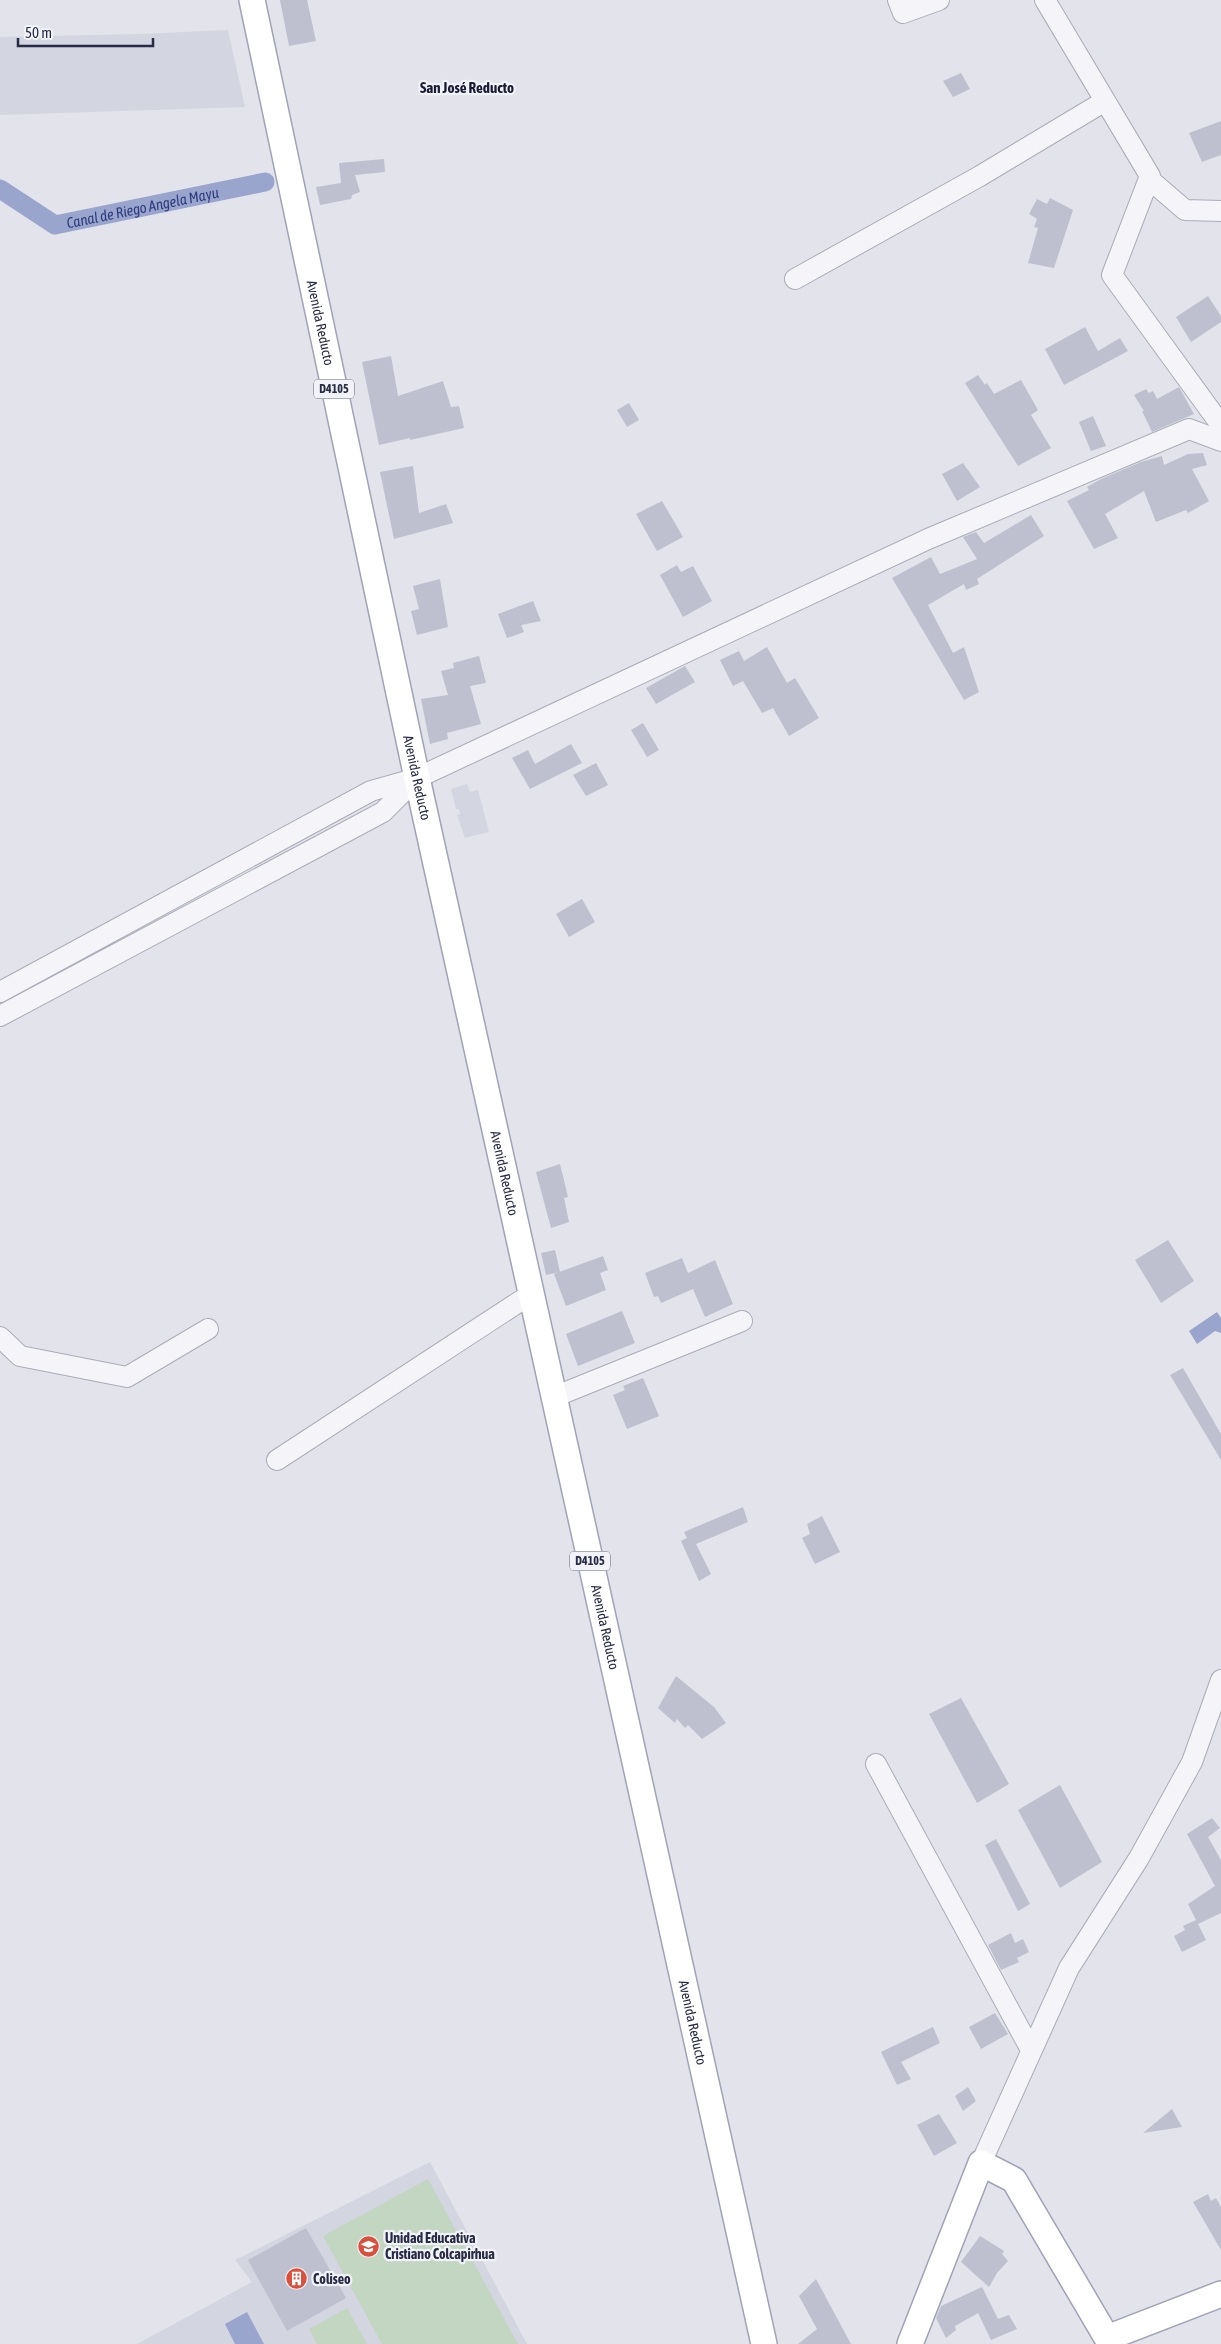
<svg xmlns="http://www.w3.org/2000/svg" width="1221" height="2344" font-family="'Asap Condensed',sans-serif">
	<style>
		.built { fill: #d3d5e1 }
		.green { fill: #c2d6c2 }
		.water { fill: #9aa5ce }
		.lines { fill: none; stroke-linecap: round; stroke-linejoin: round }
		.canal { stroke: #9aa5ce; stroke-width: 19 }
		.building { fill: #bec0cf }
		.minor-casing { stroke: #aaacb9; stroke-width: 22 }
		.major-casing { stroke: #a0a3b8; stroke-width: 28 }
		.minor { stroke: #f5f5f9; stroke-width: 20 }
		.major { stroke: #fff; stroke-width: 25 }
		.labels { text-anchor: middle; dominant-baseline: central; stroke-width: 4.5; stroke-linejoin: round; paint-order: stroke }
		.shield { fill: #f2f3f8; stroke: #65677b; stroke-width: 1 }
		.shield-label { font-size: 12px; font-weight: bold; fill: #282b45 }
		.street-label { font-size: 14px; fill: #282b45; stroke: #f2f3f8 }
		.poi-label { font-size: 14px; font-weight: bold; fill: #282b45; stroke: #f2f3f8; text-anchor: start }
		.neighbourhood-label { font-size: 15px; font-weight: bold; fill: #1a1c36; stroke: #f2f3f8 }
		.water-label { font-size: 15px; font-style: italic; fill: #2e3c7d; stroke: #f2f3f8 }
	</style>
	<rect width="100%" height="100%" fill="#e2e3eb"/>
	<path class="built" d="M228 30 245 107 0 115V37L140 34Z
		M467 784 470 792 478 790 489 832 465 838 457 815 460 814 459 809H456L451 789Z
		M430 2162 527 2344H137L252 2282 235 2260Z"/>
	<path class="green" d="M428 2179 518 2344H382L323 2236Z
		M347 2308 367 2344H317L309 2329Z"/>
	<path class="water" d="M1217 1312 1221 1318V1333L1215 1331 1197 1344 1189 1331Z
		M247 2312 264 2344H235L225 2324Z"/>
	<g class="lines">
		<path class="canal" id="s1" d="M0 189 55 225 265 182"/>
	</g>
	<path class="building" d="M280 0H307L316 41 289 46Z
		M961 73 970 89 953 97 943 81Z
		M1221 121V155L1202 162 1189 133Z
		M384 159 385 172 355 175 360 192 352 195 351 199 320 205 316 187 341 183 339 163Z
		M1050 198 1073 210 1054 268 1028 263 1038 228 1034 227 1037 219 1029 214 1037 199 1047 204Z
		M1208 296 1221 316V322L1191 342 1176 317Z
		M1085 327 1098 351 1120 338 1128 351 1064 385 1045 349Z
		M391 356 398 396 443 381 451 407 459 406 464 428 410 440V438L379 445 362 362Z
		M978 375 985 385 987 383 994 394 1021 380 1038 410 1031 415 1051 448 1018 466 965 383Z
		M1179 387 1194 414 1152 432 1142 411H1144L1134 395 1146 389 1149 393 1153 391 1157 399Z
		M629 403 639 420 627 427 617 410Z
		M1093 416 1106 446 1091 451 1079 422Z
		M1203 453 1207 465 1192 469 1209 501 1188 513 1186 510 1156 522 1144 491 1105 514 1118 538 1094 549 1067 501 1089 490 1087 487 1101 479 1141 462 1162 456 1164 465 1188 454Z
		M963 463 980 487 957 501 942 474Z
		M413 466 419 513 446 504 453 523 394 539 380 472Z
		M662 501 683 537 657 551 636 514Z
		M1031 515 1044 536 977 579 979 584 966 590 964 584 928 605 953 653 964 647 979 692 964 700 892 578 931 557 940 574 977 559 963 537 976 532 984 543Z
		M677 565 681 572 693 566 712 601 683 617 660 575Z
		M440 579 448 627 417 635 411 611 419 609 413 586Z
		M533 601 541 621 521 625 524 632 507 638 498 614Z
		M767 647 787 683 795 678 819 718 789 736 773 708 762 713 743 681 733 686 720 660 739 651 744 661Z
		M479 656 486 683 470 686 481 724 447 733 448 739 430 744 421 699 448 695 441 671 454 668 453 663Z
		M685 666 695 682 656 704 646 688Z
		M643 723 659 750 647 757 631 730Z
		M571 744 582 763 530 789 512 758 528 750 535 764Z
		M596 763 608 785 586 796 573 775Z
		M582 899 595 922 569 937 556 914Z
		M560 1164 568 1197 564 1198 569 1222 551 1228 536 1172Z
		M1168 1240 1194 1281 1161 1303 1135 1260Z
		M555 1250 560 1272 546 1275 541 1253Z
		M603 1256 608 1270 600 1273 606 1290 566 1306 554 1274Z
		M682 1258 688 1273 715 1260 733 1304 705 1317 693 1289 661 1303 658 1296 654 1297 645 1273Z
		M622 1311 635 1343 578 1366 566 1334Z
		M1183 1368 1221 1434V1460L1170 1375Z
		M643 1378 659 1416 627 1429 613 1395 625 1390 623 1386Z
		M743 1507 748 1522 696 1544 711 1574 699 1581 681 1541 687 1538 684 1532Z
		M822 1516 840 1552 815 1564 802 1538 810 1534 807 1524Z
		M676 1676 714 1707 726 1723 702 1739 688 1725 685 1728 677 1719 675 1723 658 1708Z
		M961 1698 1009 1784 977 1803 929 1714Z
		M1060 1785 1102 1862 1060 1888 1018 1810Z
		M1212 1818 1220 1828 1208 1837 1221 1860V1913L1198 1924 1188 1904 1215 1886 1187 1834Z
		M996 1839 1030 1904 1018 1911 985 1845Z
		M1196 1920 1206 1940 1182 1952 1174 1936 1185 1930 1183 1926Z
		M1011 1933 1015 1943 1023 1939 1029 1952 1017 1958 1019 1962 1001 1970 988 1945Z
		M995 2013 1008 2034 981 2049 969 2027Z
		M933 2027 940 2043 901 2062 911 2079 897 2085 881 2052Z
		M968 2087 976 2101 963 2111 955 2096Z
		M1172 2109 1182 2127 1143 2133Z
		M939 2114 957 2143 934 2156 917 2125Z
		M1208 2194 1211 2201 1216 2198 1221 2207V2250L1193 2202Z
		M306 2228 346 2298 287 2331 248 2260Z
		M980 2236 1004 2251 1002 2254 1008 2261 997 2273 989 2287 961 2262Z
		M816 2279 851 2344H798L817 2329 799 2296Z
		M982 2287 998 2319 1009 2315 1017 2329 991 2340 978 2313 955 2326 956 2330 946 2338 936 2318 941 2306Z"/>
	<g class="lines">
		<defs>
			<path id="minor" d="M898 0 903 13 939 0
				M1045 0 1150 176 1112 275 1221 425
				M1149 179 1185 210 1221 211
				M795 279 980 176 1105 101
				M0 992 371 791 417 778 928 539 1189 429 1221 441
				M0 1016 383 812 416 779
				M0 1337 20 1356 127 1377 208 1329
				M554 1397 742 1321
				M277 1460 531 1294
				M876 1764 1031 2050
				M981 2163 1069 1968 1139 1858 1192 1762 1221 1680"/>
			<g id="major">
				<path id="s2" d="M252 0 417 778 764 2344"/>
				<path d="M910 2344 981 2163 1014 2180 1107 2338 1221 2294"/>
			</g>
		</defs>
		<use href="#minor" class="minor-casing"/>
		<use href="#major" class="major-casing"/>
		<use href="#minor" class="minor"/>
		<use href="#major" class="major"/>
	</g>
	<defs>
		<symbol id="school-disc" viewBox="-11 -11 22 22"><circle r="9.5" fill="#db4f3d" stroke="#f2f3f8"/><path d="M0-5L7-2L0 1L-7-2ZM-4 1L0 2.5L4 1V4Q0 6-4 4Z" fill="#fff"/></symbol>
		<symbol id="building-disc" viewBox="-11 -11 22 22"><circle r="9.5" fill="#db4f3d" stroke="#f2f3f8"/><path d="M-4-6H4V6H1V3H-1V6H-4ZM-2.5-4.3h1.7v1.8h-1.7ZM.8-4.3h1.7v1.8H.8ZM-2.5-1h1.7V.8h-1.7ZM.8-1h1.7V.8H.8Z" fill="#fff"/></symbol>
	</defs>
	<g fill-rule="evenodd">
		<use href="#school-disc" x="356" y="2234" width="25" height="25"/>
		<use href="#building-disc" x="284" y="2266" width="25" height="25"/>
	</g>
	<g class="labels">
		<g class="shield">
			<rect x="314" y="379.5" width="40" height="19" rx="4"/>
			<rect x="570" y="1551.5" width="40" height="19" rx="4"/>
		</g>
		<g class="shield-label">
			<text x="334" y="389">D4105</text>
			<text x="590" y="1561">D4105</text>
		</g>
		<g class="street-label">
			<text stroke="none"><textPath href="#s2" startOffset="330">Avenida Reducto</textPath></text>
			<text stroke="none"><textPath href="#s2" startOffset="795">Avenida Reducto</textPath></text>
			<text stroke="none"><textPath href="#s2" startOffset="1200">Avenida Reducto</textPath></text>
			<text stroke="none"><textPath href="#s2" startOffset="1665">Avenida Reducto</textPath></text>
			<text stroke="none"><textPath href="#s2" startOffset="2070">Avenida Reducto</textPath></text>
		</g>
		<g class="poi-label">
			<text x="385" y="2238">Unidad Educativa<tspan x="385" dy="16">Cristiano Colcapirhua</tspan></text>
			<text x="313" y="2279">Coliseo</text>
		</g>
		<g class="neighbourhood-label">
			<text x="467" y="87">San José Reducto</text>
		</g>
		<g class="water-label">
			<text stroke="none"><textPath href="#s1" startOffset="155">Canal de Riego Angela Mayu</textPath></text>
		</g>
	</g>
	<path d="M18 38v8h135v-8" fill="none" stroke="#282b45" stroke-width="2.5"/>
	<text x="25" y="38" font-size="15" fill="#282b45" stroke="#f2f3f8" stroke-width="4" paint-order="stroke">50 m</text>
</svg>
